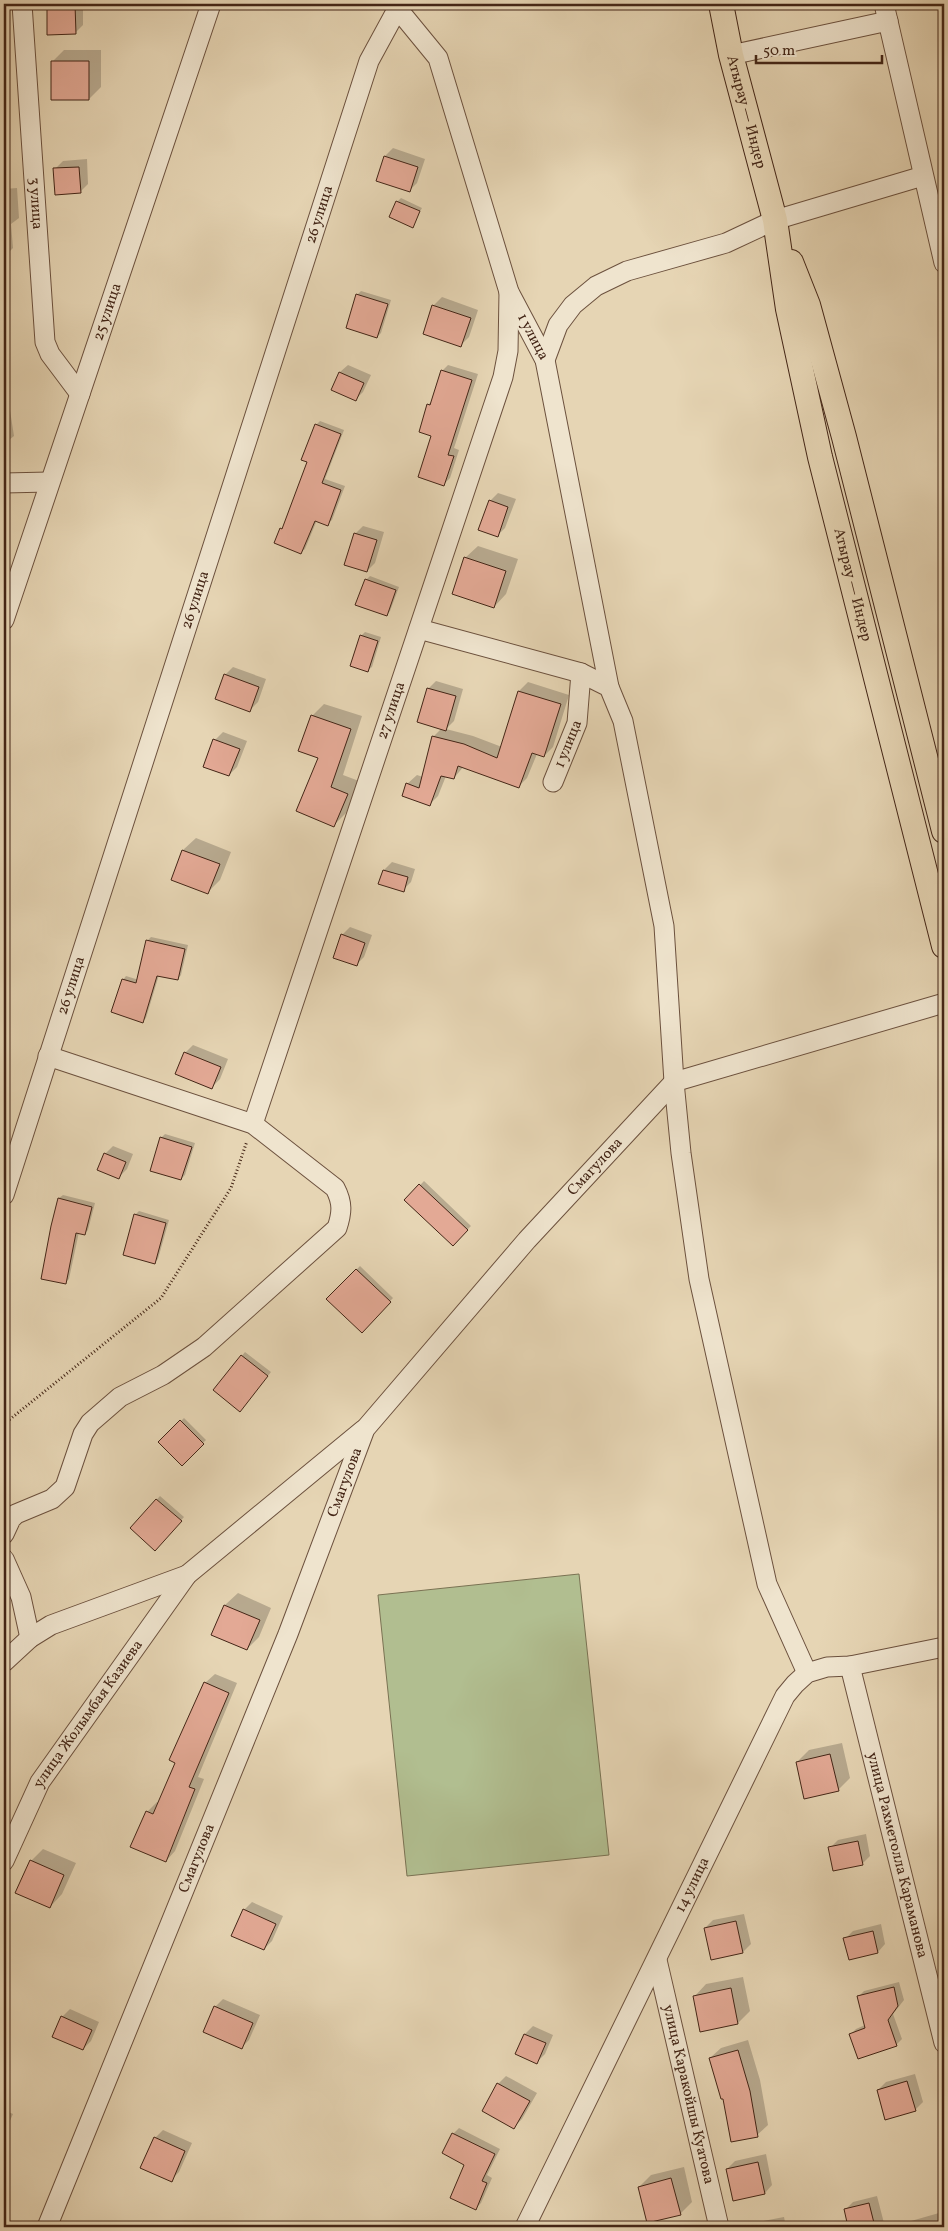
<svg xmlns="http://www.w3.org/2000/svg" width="948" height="2231" font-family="Vollkorn,serif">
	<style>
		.green { fill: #b1be90; stroke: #7a7253 }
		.shadow { fill: #0003 }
		.building { fill: #e3a995; stroke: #432516 }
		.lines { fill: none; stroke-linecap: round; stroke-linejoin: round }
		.minor-casing { stroke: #6c513e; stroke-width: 21 }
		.major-casing { stroke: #432516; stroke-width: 26 }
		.path { stroke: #432516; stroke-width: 3; stroke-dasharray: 1 2.5; stroke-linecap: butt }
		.minor { stroke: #efe4ce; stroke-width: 19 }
		.major { stroke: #e6d5b4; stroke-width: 24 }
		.labels { text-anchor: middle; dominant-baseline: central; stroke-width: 4.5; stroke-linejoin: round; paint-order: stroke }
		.street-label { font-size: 15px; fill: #432516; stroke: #efe4ce }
	</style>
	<rect width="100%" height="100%" fill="#e6d5b4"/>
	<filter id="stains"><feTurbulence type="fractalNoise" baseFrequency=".004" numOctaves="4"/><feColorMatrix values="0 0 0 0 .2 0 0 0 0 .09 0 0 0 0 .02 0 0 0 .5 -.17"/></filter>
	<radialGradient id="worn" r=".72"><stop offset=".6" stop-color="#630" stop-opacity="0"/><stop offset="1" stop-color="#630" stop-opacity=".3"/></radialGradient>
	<path class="green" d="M579 1574 609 1855 407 1876 378 1595Z"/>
	<path class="shadow" d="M49 4H83V25L75 33 48 5Z
		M64 50H101V87L89 99 52 62Z
		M393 148 425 159 417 183 409 191 385 156Z
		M87 159 88 184 80 192 55 169 63 161Z
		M17 188 19 218 11 224 13 248 7 254 4 255V189Z
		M401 198 422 208 412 226 397 202Z
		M361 291 391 300 381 333 377 337 357 295Z
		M442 297 478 310 469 337 461 345 424 333 434 305Z
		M348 365 371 375 363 392 355 400 340 372Z
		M448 365 478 374 454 448 459 450 450 478 444 484 428 405 433 400 442 371Z
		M9 404 14 436 4 444V405Z
		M320 421 344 430 325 479 345 486 332 520 327 524 317 520 305 549 300 553 281 529 284 525 309 462 316 425Z
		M498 493 516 499 505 528 497 536 490 501Z
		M363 526 384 532 375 563 367 571 355 534Z
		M478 546 518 559 506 594 494 607 465 558Z
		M370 576 399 587 390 611 387 615 366 580Z
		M365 632 381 637 372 667 368 670 361 636Z
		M233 667 266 679 258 702 250 710 225 675Z
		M436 681 463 689 454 721 446 729 473 736 502 747 519 691 528 682 569 695 553 747 544 756 537 754 527 778 518 787 464 766 454 778 446 776 438 796 429 805 407 784 417 775 423 777 433 737 442 728 428 689Z
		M324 704 362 716 343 775 359 781 346 813 334 825 312 716Z
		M223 732 247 741 237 767 229 775 215 740Z
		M196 838 231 852 220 880 208 892 173 879 183 850Z
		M392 862 415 869 411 882 403 890 384 870Z
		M350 927 372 935 364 957 356 965 342 935Z
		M151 937 188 945 181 975 178 979 159 975 146 1018 143 1021 123 980 126 976 139 980 147 941Z
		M193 1045 228 1059 220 1079 212 1087 185 1053Z
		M165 1134 195 1143 185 1175 181 1179 161 1138Z
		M113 1146 133 1154 127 1169 119 1177 105 1154Z
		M424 1181 471 1226 453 1244 406 1200Z
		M63 1195 95 1203 88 1230 84 1234 79 1232 69 1279 66 1282 52 1226 59 1198Z
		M139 1211 169 1220 158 1259 155 1262 135 1215Z
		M360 1266 393 1298 362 1331 328 1299Z
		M245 1352 271 1372 244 1406 214 1390Z
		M184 1418 206 1440 182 1464 160 1442Z
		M160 1496 184 1517 159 1546 131 1528Z
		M238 1593 271 1608 259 1637 247 1649 213 1634 225 1605Z
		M215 1674 237 1683 198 1777 204 1779 175 1851 166 1861 147 1812 157 1802 159 1803 177 1762 205 1683Z
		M842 1743 850 1778 838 1790 797 1762 809 1750Z
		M866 1834 870 1856 862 1864 830 1848 838 1840Z
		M43 1849 76 1863 62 1894 50 1907 31 1861Z
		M252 1902 283 1916 272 1941 264 1949 244 1910Z
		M744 1914 751 1944 743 1952 705 1928 713 1920Z
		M881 1924 885 1944 878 1952 845 1939 853 1931Z
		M743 1977 750 2011 738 2023 694 1997 706 1984Z
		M899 1982 904 2000 893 2014 902 2039 896 2045 851 2034 856 2029 865 2025 858 1997 864 1991Z
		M223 1999 260 2015 249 2040 241 2048 215 2007Z
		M70 2009 99 2022 91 2041 83 2049 62 2017Z
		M533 2026 553 2035 545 2054 537 2062 516 2053 525 2034Z
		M748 2040 760 2080 768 2125 757 2135 710 2058 721 2048Z
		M915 2074 923 2102 915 2110 878 2090 886 2082Z
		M506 2076 537 2093 522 2119 514 2127 498 2084Z
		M4 2110 13 2114 4 2134Z
		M459 2128 500 2149 487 2175 492 2178 481 2203 476 2208 466 2164 444 2153 453 2134Z
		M163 2130 192 2143 179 2172 171 2180 155 2138Z
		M766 2154 772 2185 765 2193 727 2169 735 2161Z
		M684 2167 692 2202 680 2214 639 2187 651 2175Z
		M877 2196 885 2227H849L845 2210 853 2202Z
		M939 2213 943 2227H908V2225L911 2221Z
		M784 2217 786 2227H749L753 2223Z"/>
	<path class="building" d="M47 4H75L76 34 47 35Z
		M51 61H89V100H51Z
		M384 156 418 167 410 192 376 181Z
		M79 167 81 193 55 195 53 168Z
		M396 201 420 211 413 228 389 217Z
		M356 294 388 304 377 338 346 328Z
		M432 305 471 318 461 347 423 334Z
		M441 370 472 380 448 455 454 456 444 486 418 477 431 436 419 432 427 404 430 405Z
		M339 372 364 383 356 401 331 390Z
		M315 424 341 434 322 483 341 490 328 526 315 521 301 554 274 543 280 528 282 529 307 462 301 460Z
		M489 500 508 507 498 537 478 530Z
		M354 533 377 540 367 572 344 565Z
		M464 557 506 571 494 608 452 594Z
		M365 579 396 590 387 616 355 605Z
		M360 635 378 641 368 672 350 666Z
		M224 674 259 687 250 712 215 699Z
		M427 688 456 696 446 731 417 722Z
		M518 691 561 704 544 757 532 753 519 788 458 766 454 779 441 776 430 806 402 796 406 783 419 788 432 736 464 744 497 758Z
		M311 715 351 729 331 787 348 794 334 827 296 811 318 758 298 751Z
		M213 739 240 749 229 776 203 767Z
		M182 850 220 864 208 894 171 880Z
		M383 870 408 877 404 892 378 884Z
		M341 934 365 943 357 966 333 958Z
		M146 940 185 949 178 980 157 976 143 1023 111 1012 122 979 136 983Z
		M184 1052 221 1067 212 1089 175 1074Z
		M160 1137 192 1147 181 1180 150 1171Z
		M104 1153 126 1162 119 1179 97 1170Z
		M419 1184 468 1230 453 1246 404 1200Z
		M58 1198 92 1207 85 1235 76 1233 66 1284 41 1279 51 1226Z
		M134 1214 166 1223 155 1264 123 1255Z
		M356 1269 391 1302 362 1333 326 1299Z
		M241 1355 268 1376 240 1412 213 1390Z
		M180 1420 204 1444 182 1466 158 1442Z
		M156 1499 182 1521 155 1551 130 1528Z
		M224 1605 260 1620 247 1650 211 1635Z
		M204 1682 229 1693 189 1787 195 1789 166 1862 130 1847 146 1811 153 1814 175 1763 169 1760Z
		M830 1754 839 1791 804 1799 796 1762Z
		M858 1841 863 1865 833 1871 828 1847Z
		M30 1860 64 1875 50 1908 15 1893Z
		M243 1909 276 1924 264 1950 231 1936Z
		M736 1921 743 1953 711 1960 704 1928Z
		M873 1931 878 1953 849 1960 843 1938Z
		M894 1987 898 2006 888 2020 897 2046 858 2059 849 2034 865 2028 857 1996Z
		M731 1988 738 2024 700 2032 693 1996Z
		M214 2006 253 2023 242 2049 203 2032Z
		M61 2016 92 2030 83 2050 52 2037Z
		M524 2034 546 2043 537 2064 515 2054Z
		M738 2050 750 2091 758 2137 731 2142 723 2099H721L709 2058Z
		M907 2081 916 2111 885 2120 877 2090Z
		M497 2083 530 2101 514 2129 482 2111Z
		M452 2133 495 2154 482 2181 487 2183 476 2210 450 2198 464 2165 442 2153Z
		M154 2137 185 2151 172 2182 140 2168Z
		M758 2162 765 2194 733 2201 726 2169Z
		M671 2178 681 2215 647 2223 638 2187Z
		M869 2203 875 2227H848L844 2209Z"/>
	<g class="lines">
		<defs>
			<g id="minor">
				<path id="s1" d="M22 4 45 342 50 354 80 394"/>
				<path d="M884 4 944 263"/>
				<path id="s2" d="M397 8 438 58 509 292 545 360 609 687"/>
				<path d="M731 55 888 21"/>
				<path d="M545 360 558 325 573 305 596 286 627 271 726 243 775 220 923 176"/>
				<path d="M4 483 49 482"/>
				<path id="s3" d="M4 620 211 4"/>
				<path d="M419 629 581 673 609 687 623 721 664 926 674 1082 681 1153 699 1279 767 1584 807 1673"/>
				<path id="s4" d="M553 782 577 723 581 673"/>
				<path id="s5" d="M253 1124 503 377 508 351 509 292"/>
				<path id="s6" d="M4 1195 369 61 400 4"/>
				<path d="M4 1534 11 1519 16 1514 52 1499 65 1487 83 1434 90 1423 120 1397 163 1375 204 1347 337 1228C342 1213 343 1203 335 1188L253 1124 48 1056"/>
				<path d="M4 1559 21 1597 30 1638"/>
				<path d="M4 1662 30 1638 51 1625 187 1575"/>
				<path id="s7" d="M850 1666 944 2043"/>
				<path id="s8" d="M4 1861 40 1782 187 1575 363 1430"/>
				<path id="s9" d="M657 1960 719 2227"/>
				<path id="s10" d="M47 2227 288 1634 365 1429 527 1240 674 1082 944 1003"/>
				<path id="s11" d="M525 2227 785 1696 795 1684 807 1673 827 1667 850 1666 944 1647"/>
			</g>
			<g id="major">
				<path id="s12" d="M721 4 731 55 775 220 788 309 820 457 944 946"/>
				<path d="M791 262 808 305 844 437 944 831"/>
			</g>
		</defs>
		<use href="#minor" class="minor-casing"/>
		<use href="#major" class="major-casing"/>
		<path class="path" d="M4 1424 161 1298 231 1188 247 1141"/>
		<use href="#minor" class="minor"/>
		<use href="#major" class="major"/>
	</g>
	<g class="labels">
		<g class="street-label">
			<text stroke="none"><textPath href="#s12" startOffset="111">Атырау — Индер</textPath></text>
			<text stroke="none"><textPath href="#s1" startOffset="200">3 улица</textPath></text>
			<text stroke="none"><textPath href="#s6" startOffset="1030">26 улица</textPath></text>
			<text stroke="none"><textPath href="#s3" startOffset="325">25 улица</textPath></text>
			<text stroke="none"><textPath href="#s2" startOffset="360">1 улица</textPath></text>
			<text stroke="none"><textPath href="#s12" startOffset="596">Атырау — Индер</textPath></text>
			<text stroke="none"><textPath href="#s6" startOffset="625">26 улица</textPath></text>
			<text stroke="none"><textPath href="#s5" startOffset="436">27 улица</textPath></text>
			<text stroke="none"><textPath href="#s4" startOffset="41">1 улица</textPath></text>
			<text stroke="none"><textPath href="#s6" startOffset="220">26 улица</textPath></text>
			<text stroke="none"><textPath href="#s10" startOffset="1208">Смагулова</textPath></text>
			<text stroke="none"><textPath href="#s10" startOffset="802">Смагулова</textPath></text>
			<text stroke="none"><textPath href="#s8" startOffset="170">улица Жолымбая Казиева</textPath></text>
			<text stroke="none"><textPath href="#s7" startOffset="195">улица Рахметолла Караманова</textPath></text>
			<text stroke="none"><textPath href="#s10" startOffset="398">Смагулова</textPath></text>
			<text stroke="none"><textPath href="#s11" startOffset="381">14 улица</textPath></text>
			<text stroke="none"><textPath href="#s9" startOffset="138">улица Каракойшы Куатова</textPath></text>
		</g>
	</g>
	<rect width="948" height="2231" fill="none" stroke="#e6d5b4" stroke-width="20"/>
	<rect x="5" y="5" width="938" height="2221" fill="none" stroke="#432516" stroke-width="2.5"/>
	<rect x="10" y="10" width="928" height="2211" fill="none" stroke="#432516"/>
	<path d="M756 55v8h126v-8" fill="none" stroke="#432516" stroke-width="2.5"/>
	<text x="763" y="55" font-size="15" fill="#432516" stroke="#efe4ce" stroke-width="4" paint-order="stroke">50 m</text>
	<rect width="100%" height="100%" filter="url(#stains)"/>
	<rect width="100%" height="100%" fill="url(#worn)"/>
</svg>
